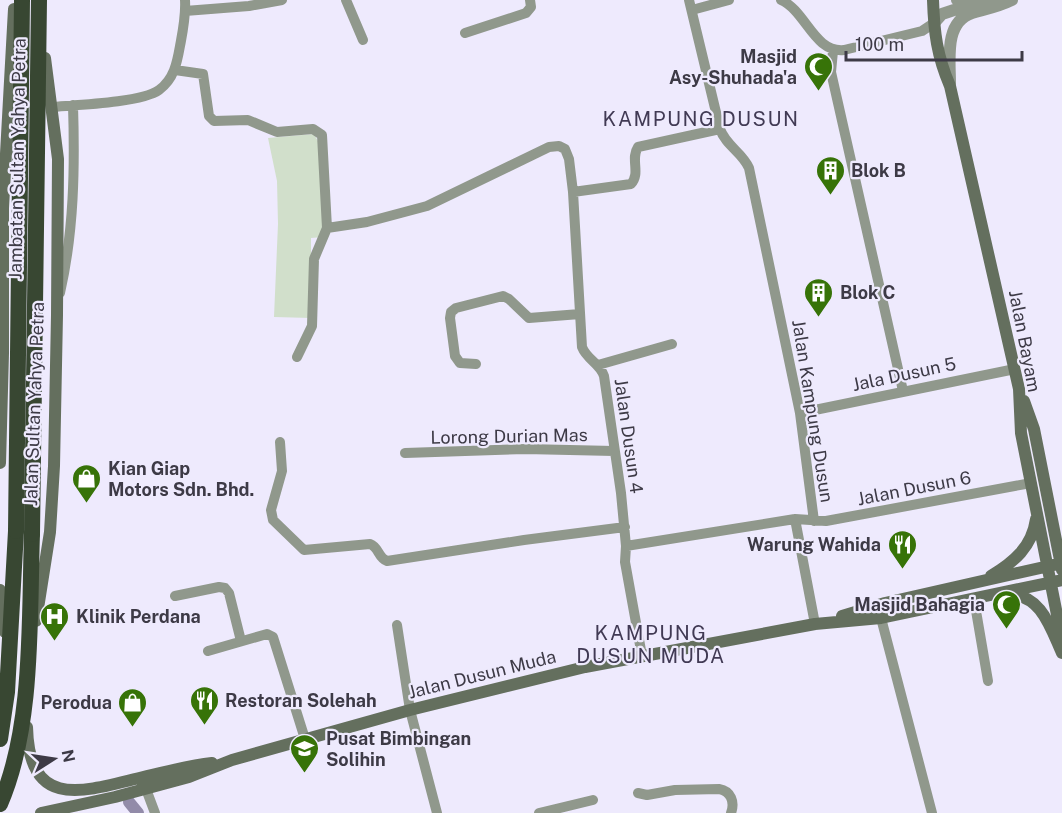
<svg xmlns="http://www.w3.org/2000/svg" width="1062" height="813" font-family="'Public Sans',sans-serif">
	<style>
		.green { fill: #d1dfcb }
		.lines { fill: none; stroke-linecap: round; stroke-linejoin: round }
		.canal { stroke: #928ba9; stroke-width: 12 }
		.minor { stroke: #90988c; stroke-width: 10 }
		.tertiary { stroke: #90988c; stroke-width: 12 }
		.secondary { stroke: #646f5e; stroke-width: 12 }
		.trunk { stroke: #384732; stroke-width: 16 }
		.trunk-bridge { stroke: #384732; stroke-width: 16 }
		.labels { text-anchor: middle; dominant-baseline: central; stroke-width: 4.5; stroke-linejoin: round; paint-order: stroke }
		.poi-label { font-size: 18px; font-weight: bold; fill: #3d3a46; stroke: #eeeafd; text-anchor: start }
		.street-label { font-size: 18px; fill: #3d3a46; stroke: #eeeafd }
		.neighbourhood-label { font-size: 20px; letter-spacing: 1.5px; fill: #413a54; stroke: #eeeafd }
	</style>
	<rect width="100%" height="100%" fill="#eeeafd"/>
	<path class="green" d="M314 134 319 143 323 237 311 238V318L274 317 278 224 277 181 268 138Z"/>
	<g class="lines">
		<path class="canal" d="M129 802 138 813"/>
		<path class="minor" d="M346 0 363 40
			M689 0 720 129C726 146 742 152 749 168L800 413 814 521
			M781 0C806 11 814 53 844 50L922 31 934 23
			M692 10 729 0
			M185 11 249 6 282 0
			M465 33 526 13 531 7 530 0
			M833 51 831 72 903 391
			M175 70 203 74 209 116 214 121 248 120 277 132 313 129 322 135 327 228 314 259 312 326 297 357
			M51 107C74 105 141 103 159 90 174 79 177 63 180 46 183 30 186 16 185 0
			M573 192 631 184C641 173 630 159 638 147L720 129
			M327 228 367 222 427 206 549 147 559 146 565 149 569 159 573 192 582 347C587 360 600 363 604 376L621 493 626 546 625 562 642 656
			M60 293C74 231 75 168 73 105
			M476 364 460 363 455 356 450 318 451 312 456 308 503 296 509 299 529 318 580 314
			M598 365 672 344
			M800 413 1015 369
			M280 442 282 471 271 510 273 520 304 550 370 544C379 547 378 558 387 561L524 540 625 527
			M405 453 525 449 614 451
			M795 519 815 624
			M626 546 795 519 826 521 1031 483
			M175 596 219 587 225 588 229 593 241 641
			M974 599 988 681
			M881 618 932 813
			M397 625 410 710 437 813
			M208 651 267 634 273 637 305 739
			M146 789 155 813
			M638 793 647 795 675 790 719 789C731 791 735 802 731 813
			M539 813 593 800"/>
		<path class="tertiary" d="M957 0 969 3 990 1
			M934 23 942 14 969 5
			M950 83C950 60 944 22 972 13 986 9 998 7 1012 0"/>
		<path class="secondary" d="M933 0C934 32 937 56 950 86L1019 389 1021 433 1062 640
			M1024 401 1034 429 1062 570
			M0 463 3 353V208L14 9
			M991 576C1014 562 1032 547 1036 519
			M0 590 5 632
			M1008 595C1041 593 1051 629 1062 653
			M842 616 885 603 1062 563
			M36 621 50 532 54 466 57 315 58 159 45 58
			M27 727C29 806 76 794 135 779 161 773 186 766 212 763
			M41 813 115 797 189 777 232 760 410 710 585 667 815 624 881 618 1062 580"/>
		<path class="trunk" d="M0 739 7 692 16 531
			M0 804C34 726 29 619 32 534"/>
		<path class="trunk-bridge" d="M16 531 22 0
			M32 534 39 0"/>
	</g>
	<defs>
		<symbol id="mosque-pin" viewBox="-11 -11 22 30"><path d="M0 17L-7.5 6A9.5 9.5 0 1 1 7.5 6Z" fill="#377308" stroke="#eeeafd"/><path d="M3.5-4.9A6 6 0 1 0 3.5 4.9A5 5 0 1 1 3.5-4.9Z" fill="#fff"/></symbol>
		<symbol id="building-pin" viewBox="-11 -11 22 30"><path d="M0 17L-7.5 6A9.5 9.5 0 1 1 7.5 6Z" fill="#377308" stroke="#eeeafd"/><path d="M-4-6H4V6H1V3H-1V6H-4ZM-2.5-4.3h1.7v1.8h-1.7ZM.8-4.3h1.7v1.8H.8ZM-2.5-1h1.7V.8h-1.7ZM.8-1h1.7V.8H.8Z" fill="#fff"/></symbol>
		<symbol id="shop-pin" viewBox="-11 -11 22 30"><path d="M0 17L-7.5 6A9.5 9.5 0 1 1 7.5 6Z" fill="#377308" stroke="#eeeafd"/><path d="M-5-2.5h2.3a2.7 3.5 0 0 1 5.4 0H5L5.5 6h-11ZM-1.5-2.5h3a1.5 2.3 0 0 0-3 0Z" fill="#fff"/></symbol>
		<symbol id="restaurant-pin" viewBox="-11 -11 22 30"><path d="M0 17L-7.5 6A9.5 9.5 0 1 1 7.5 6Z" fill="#377308" stroke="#eeeafd"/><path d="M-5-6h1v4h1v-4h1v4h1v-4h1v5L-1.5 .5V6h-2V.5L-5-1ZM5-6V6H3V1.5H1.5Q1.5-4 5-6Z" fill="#fff"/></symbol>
		<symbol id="hospital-pin" viewBox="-11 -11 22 30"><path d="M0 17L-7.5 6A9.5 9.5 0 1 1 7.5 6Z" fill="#377308" stroke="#eeeafd"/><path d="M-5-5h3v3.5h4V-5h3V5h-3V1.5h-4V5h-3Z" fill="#fff"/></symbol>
		<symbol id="school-pin" viewBox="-11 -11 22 30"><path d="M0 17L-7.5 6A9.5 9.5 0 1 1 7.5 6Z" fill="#377308" stroke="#eeeafd"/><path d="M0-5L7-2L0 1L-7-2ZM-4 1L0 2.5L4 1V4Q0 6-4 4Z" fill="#fff"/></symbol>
	</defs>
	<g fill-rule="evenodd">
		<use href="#mosque-pin" x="802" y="50" width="33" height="45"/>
		<use href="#building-pin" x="814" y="154" width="33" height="45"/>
		<use href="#building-pin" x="802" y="276" width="33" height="45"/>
		<use href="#shop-pin" x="70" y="462" width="33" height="45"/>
		<use href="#restaurant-pin" x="886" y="528" width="33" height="45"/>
		<use href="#mosque-pin" x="990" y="588" width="33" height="45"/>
		<use href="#hospital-pin" x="38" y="600" width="33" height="45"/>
		<use href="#restaurant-pin" x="188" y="684" width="33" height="45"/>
		<use href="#shop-pin" x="116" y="686" width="33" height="45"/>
		<use href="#school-pin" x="288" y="732" width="33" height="45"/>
	</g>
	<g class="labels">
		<g class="poi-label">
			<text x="797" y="56" text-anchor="end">Masjid<tspan x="797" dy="21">Asy-Shuhada'a</tspan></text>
			<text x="851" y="170">Blok B</text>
			<text x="840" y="292">Blok C</text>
			<text x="108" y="468">Kian Giap<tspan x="108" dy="21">Motors Sdn. Bhd.</tspan></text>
			<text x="881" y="544" text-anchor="end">Warung Wahida</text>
			<text x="985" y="604" text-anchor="end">Masjid Bahagia</text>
			<text x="76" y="616">Klinik Perdana</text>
			<text x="225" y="700">Restoran Solehah</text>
			<text x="112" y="702" text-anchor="end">Perodua</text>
			<text x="326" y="738">Pusat Bimbingan<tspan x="326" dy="21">Solihin</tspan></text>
		</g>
		<g class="street-label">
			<text transform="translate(17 159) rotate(-89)">Jambatan Sultan Yahya Petra</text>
			<text transform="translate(1025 341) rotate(79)">Jalan Bayam</text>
			<text transform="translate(904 374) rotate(-12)">Jala Dusun 5</text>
			<text transform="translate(34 404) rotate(-88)">Jalan Sultan Yahya Petra</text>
			<text transform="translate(813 411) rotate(81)">Jalan Kampung Dusun</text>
			<text transform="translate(509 436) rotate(-1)">Lorong Durian Mas</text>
			<text transform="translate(629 436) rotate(82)">Jalan Dusun 4</text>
			<text transform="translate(914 488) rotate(-11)">Jalan Dusun 6</text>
			<text transform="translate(482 674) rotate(-14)">Jalan Dusun Muda</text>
		</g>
		<g class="neighbourhood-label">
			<text x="701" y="119">KAMPUNG DUSUN</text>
			<text x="651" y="633">KAMPUNG<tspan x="651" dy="23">DUSUN MUDA</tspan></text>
		</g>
	</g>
	<g transform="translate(54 759) rotate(78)" stroke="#eeeafd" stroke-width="4.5" paint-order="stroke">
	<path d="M0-4.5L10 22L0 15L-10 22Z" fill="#3d3a46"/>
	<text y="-9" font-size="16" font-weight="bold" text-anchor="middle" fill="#3d3a46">N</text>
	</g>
	<path d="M846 51v9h176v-9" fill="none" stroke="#3d3a46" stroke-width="3"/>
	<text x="855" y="51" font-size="18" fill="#3d3a46" stroke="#eeeafd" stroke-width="4.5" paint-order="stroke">100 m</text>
</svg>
